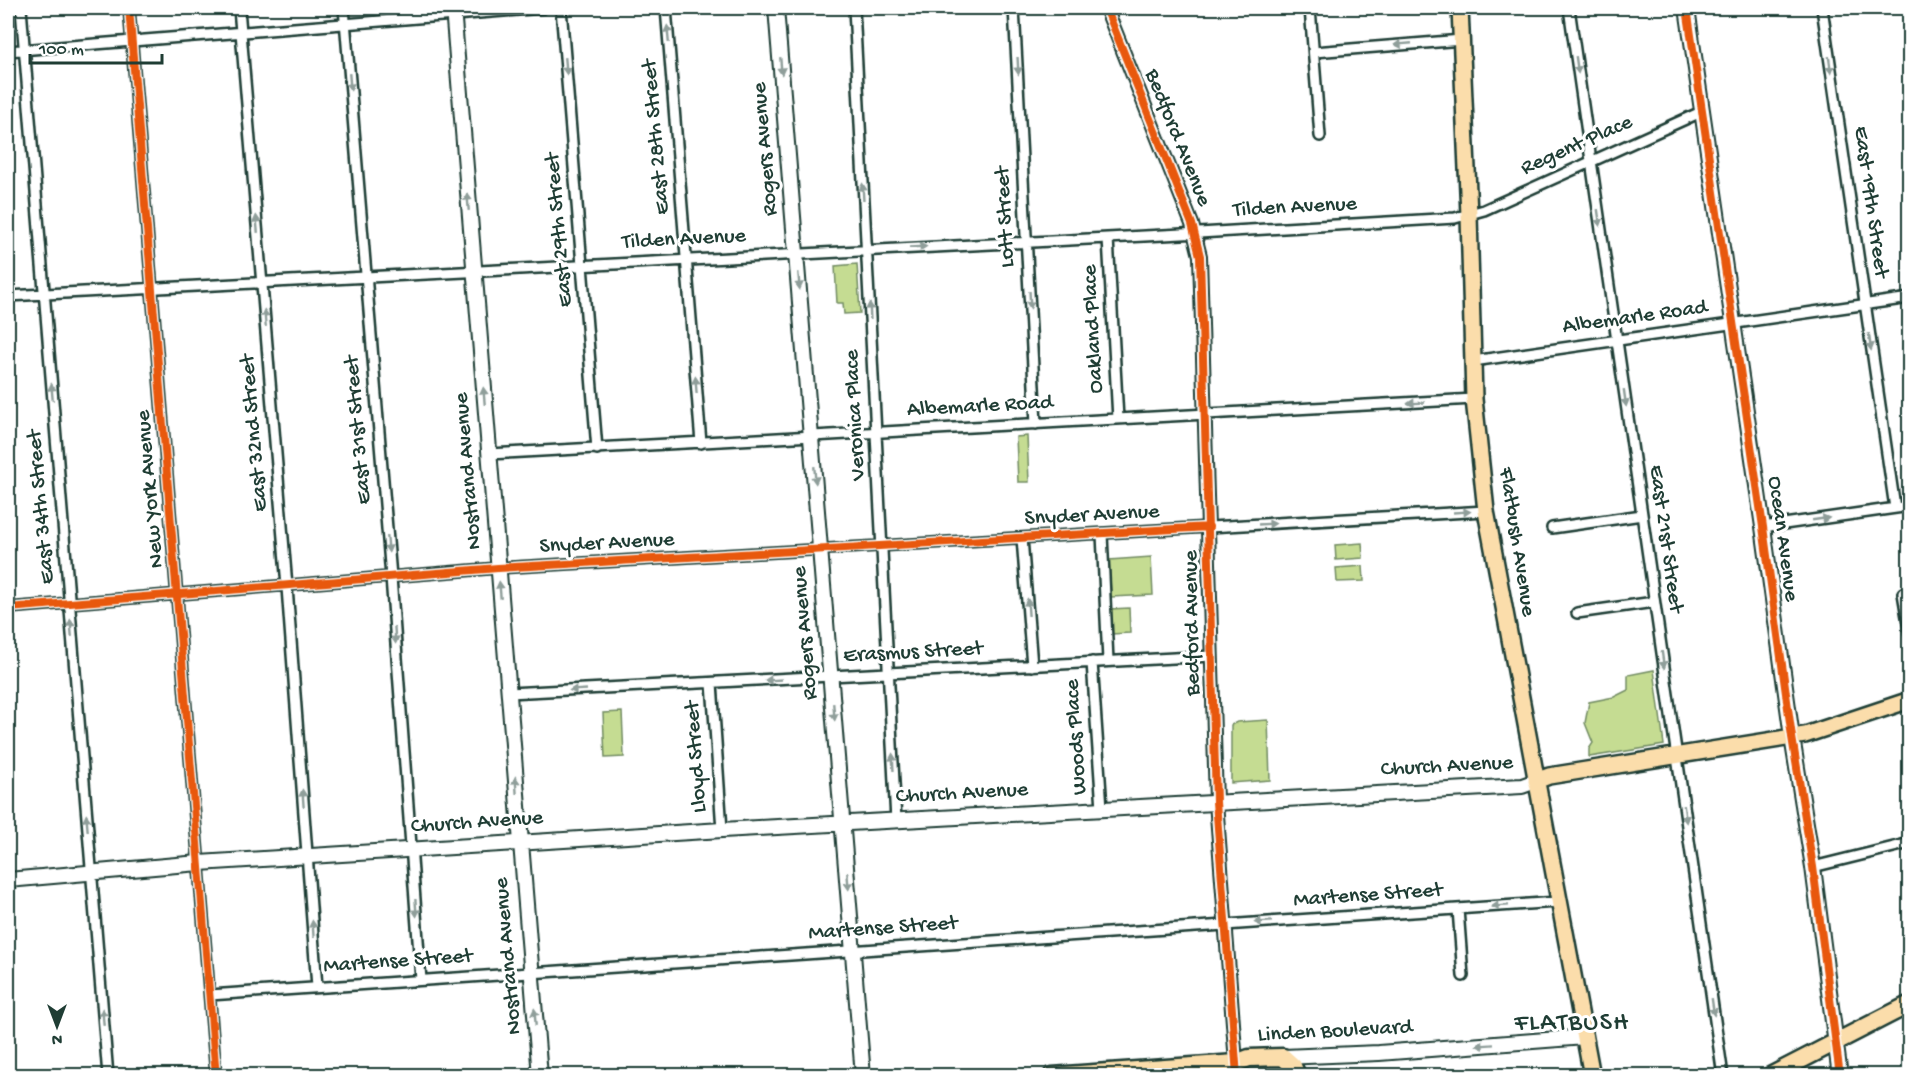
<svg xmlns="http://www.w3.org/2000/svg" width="1917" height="1083" font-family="'Gochi Hand',sans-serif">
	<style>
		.green { fill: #c5dc92; stroke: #728c63; stroke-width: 1.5 }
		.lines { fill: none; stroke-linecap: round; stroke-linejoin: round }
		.minor-casing { stroke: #1f3d34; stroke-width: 14 }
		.tertiary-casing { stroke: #1f3d34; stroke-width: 16 }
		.secondary-casing { stroke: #1f3d34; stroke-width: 18 }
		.primary-casing { stroke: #1f3d34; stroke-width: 20 }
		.trunk-casing { stroke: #1f3d34; stroke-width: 21 }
		.minor { stroke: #fff; stroke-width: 9 }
		.tertiary { stroke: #fff; stroke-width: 12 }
		.secondary { stroke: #fff; stroke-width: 14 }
		.primary { stroke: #fbddab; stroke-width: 15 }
		.trunk { stroke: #fbddab; stroke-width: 16 }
		.cycleway-casing { stroke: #fff; stroke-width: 11 }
		.cycleway { stroke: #e8590c; stroke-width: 8 }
		.oneway { fill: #8f9e9a }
		.labels { text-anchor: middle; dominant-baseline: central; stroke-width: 6; stroke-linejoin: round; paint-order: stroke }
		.street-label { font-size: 22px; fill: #1f3d34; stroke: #fff }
		.quarter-label { font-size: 26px; letter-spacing: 1.5px; fill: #1f3d34; stroke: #fff }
	</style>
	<rect width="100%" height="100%" fill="#fff"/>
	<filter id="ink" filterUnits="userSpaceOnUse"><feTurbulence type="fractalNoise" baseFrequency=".0167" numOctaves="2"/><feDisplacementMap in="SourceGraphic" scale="12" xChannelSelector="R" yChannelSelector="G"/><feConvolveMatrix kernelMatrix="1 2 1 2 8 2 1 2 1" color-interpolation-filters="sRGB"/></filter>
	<g filter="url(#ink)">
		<path class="green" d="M857 264 860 313 844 314 843 303H837L835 266Z
			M1027 436 1029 482H1018L1016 437Z
			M1362 543 1363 558 1336 560 1335 545Z
			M1151 557 1153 595 1111 597 1109 560Z
			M1363 566 1364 581 1337 582 1336 568Z
			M1129 608 1130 633 1111 634 1110 609Z
			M1654 670 1664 745 1589 757V749L1593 743 1585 723 1589 702 1614 697 1628 690V675Z
			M622 712 624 757 605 758 603 713Z
			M1268 720 1270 780 1231 783V725L1237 722Z"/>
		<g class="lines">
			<defs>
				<path id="minor" d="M21 8 108 1076
					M129 8 216 1076
					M239 8 286 574 317 987
					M344 8 391 577 421 980
					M561 8 597 449
					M666 8 701 443
					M854 8 896 821
					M1014 8 1036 424
					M1310 8 1320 136
					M1569 8 1723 1076
					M1822 8 1895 508
					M8 51 543 8
					M1314 52 1462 40
					M1108 238 1118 419
					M8 296 1182 234 1455 218 1484 210 1701 112
					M1473 361 1910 298
					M489 454 1474 399
					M1763 527 1910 506
					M1552 528 1642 515
					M1102 534 1108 661
					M1022 538 1032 666
					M1903 593 1910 635
					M8 608 498 568 1486 511
					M1577 613 1654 602
					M1092 662 1102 808
					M712 683 722 830
					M509 693 1212 656
					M1813 867 1910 843
					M1458 909 1463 976
					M210 995 1558 902"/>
				<path id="tertiary" d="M1106 8 1192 224 1200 256 1216 802 1237 1076"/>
				<path id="secondary" d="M453 8 540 1076
					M776 8 863 1076
					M1687 8 1763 527 1792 737 1813 867 1840 1076
					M8 880 199 863 722 830 1522 786 1536 781
					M1283 1057 1379 1053 1585 1037"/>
				<path id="primary" d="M1460 8 1469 215 1474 399 1486 511 1592 1076
					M1536 781 1549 776 1805 735 1910 700"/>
				<path id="trunk" d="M1052 1076 1236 1063 1249 1058 1283 1057 1293 1066 1297 1076
					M1770 1076 1910 1004"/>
			</defs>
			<use href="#minor" class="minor-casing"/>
			<use href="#tertiary" class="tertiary-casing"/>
			<use href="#secondary" class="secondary-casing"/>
			<use href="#primary" class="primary-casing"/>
			<use href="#trunk" class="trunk-casing"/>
			<use href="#minor" class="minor"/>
			<use href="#tertiary" class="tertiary"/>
			<use href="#secondary" class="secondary"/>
			<use href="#primary" class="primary"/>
			<use href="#trunk" class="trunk"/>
			<defs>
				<path id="cycleway" d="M129 8 216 1076
					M1106 8 1192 224 1200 256 1216 802 1237 1076
					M1687 8 1763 527 1792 737 1813 867 1840 1076
					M8 608 498 568 1209 527"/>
			</defs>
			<use href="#cycleway" class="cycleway-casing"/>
			<use href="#cycleway" class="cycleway"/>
		</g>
		<defs><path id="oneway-solid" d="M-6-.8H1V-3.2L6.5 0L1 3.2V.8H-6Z" transform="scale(1.5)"/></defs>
		<g class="oneway">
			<use href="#oneway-solid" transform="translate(668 34) rotate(-95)"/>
			<use href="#oneway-solid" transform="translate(1403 44) rotate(175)"/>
			<use href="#oneway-solid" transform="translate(1577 65) rotate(82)"/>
			<use href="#oneway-solid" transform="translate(1830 65) rotate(82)"/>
			<use href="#oneway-solid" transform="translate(566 66) rotate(85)"/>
			<use href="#oneway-solid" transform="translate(781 66) rotate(85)"/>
			<use href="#oneway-solid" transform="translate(1018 66) rotate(87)"/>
			<use href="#oneway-solid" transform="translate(350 82) rotate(85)"/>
			<use href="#oneway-solid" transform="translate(863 192) rotate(-93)"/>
			<use href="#oneway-solid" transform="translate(468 202) rotate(-95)"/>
			<use href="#oneway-solid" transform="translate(1599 218) rotate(82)"/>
			<use href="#oneway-solid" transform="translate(257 224) rotate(-95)"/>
			<use href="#oneway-solid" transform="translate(918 247) rotate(-3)"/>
			<use href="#oneway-solid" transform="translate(799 281) rotate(85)"/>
			<use href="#oneway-solid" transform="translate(1030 300) rotate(87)"/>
			<use href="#oneway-solid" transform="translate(870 311) rotate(-93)"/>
			<use href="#oneway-solid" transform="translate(265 318) rotate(-95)"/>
			<use href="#oneway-solid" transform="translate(1870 342) rotate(82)"/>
			<use href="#oneway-solid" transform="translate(696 385) rotate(-94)"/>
			<use href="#oneway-solid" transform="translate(52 392) rotate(-95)"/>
			<use href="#oneway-solid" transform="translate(484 396) rotate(-95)"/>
			<use href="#oneway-solid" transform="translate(1625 398) rotate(82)"/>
			<use href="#oneway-solid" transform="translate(1416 403) rotate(177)"/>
			<use href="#oneway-solid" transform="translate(815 475) rotate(85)"/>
			<use href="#oneway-solid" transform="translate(1462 512) rotate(-3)"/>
			<use href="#oneway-solid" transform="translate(1821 519) rotate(-8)"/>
			<use href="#oneway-solid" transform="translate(1267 524) rotate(-3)"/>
			<use href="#oneway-solid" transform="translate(388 544) rotate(85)"/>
			<use href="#oneway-solid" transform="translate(500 590) rotate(-95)"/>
			<use href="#oneway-solid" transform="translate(1028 607) rotate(-94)"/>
			<use href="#oneway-solid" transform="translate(71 628) rotate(-95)"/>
			<use href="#oneway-solid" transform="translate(395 635) rotate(86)"/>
			<use href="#oneway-solid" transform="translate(1663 660) rotate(82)"/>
			<use href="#oneway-solid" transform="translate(773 680) rotate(177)"/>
			<use href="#oneway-solid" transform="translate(578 690) rotate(177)"/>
			<use href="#oneway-solid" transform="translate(834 712) rotate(85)"/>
			<use href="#oneway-solid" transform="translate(893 762) rotate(-93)"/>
			<use href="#oneway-solid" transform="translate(516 785) rotate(-94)"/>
			<use href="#oneway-solid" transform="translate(303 798) rotate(-94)"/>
			<use href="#oneway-solid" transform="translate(1685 814) rotate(82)"/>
			<use href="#oneway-solid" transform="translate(87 823) rotate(-95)"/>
			<use href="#oneway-solid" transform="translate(848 881) rotate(85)"/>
			<use href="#oneway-solid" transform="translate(1500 906) rotate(176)"/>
			<use href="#oneway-solid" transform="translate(416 908) rotate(86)"/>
			<use href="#oneway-solid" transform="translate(1263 922) rotate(176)"/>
			<use href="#oneway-solid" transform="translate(313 929) rotate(-94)"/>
			<use href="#oneway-solid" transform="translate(1713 1007) rotate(82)"/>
			<use href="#oneway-solid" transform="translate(103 1017) rotate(-95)"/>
			<use href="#oneway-solid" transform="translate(535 1017) rotate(-95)"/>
			<use href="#oneway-solid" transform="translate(1485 1045) rotate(176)"/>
		</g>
	</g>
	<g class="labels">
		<g class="street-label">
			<text transform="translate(657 137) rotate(-95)">East 28th Street</text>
			<text transform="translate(1177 138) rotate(68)">Bedford Avenue</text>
			<text transform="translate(1577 146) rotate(-24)">Regent Place</text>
			<text transform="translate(766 149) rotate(-95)">Rogers Avenue</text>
			<text transform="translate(1870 202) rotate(82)">East 19th Street</text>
			<text transform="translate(1295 208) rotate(-3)">Tilden Avenue</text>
			<text transform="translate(1006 217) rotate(-93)">Lott Street</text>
			<text transform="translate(560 230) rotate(-95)">East 29th Street</text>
			<text transform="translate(684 240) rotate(-3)">Tilden Avenue</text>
			<text transform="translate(1635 318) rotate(-8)">Albemarle Road</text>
			<text transform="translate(1094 329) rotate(-93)">Oakland Place</text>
			<text transform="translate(980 407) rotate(-3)">Albemarle Road</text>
			<text transform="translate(856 415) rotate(-93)">Veronica Place</text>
			<text transform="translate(359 430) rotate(-95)">East 31st Street</text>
			<text transform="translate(255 433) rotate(-95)">East 32nd Street</text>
			<text transform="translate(469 471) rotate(-95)">Nostrand Avenue</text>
			<text transform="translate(151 489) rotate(-95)">New York Avenue</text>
			<text transform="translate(42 507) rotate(-95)">East 34th Street</text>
			<text transform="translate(1092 516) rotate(-3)">Snyder Avenue</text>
			<text transform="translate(1665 539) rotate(82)">East 21st Street</text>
			<text transform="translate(1782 539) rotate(82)">Ocean Avenue</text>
			<text transform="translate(1516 542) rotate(81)">Flatbush Avenue</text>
			<text transform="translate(607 544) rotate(-3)">Snyder Avenue</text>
			<text transform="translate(1193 623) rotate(-91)">Bedford Avenue</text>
			<text transform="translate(806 633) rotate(-95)">Rogers Avenue</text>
			<text transform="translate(913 653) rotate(-3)">Erasmus Street</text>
			<text transform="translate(1077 737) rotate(-94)">Woods Place</text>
			<text transform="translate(697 757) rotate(-94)">Lloyd Street</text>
			<text transform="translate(1447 767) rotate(-3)">Church Avenue</text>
			<text transform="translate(962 794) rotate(-3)">Church Avenue</text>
			<text transform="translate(477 823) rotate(-4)">Church Avenue</text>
			<text transform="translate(1368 896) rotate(-4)">Martense Street</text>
			<text transform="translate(883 929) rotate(-4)">Martense Street</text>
			<text transform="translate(509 956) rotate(-95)">Nostrand Avenue</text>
			<text transform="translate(398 962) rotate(-4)">Martense Street</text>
			<text transform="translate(1335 1032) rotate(-3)">Linden Boulevard</text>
		</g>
		<g class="quarter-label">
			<text x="1572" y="1024">FLATBUSH</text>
		</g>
	</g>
	<rect width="1917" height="1083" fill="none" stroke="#fff" stroke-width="30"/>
	<rect x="15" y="15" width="1887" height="1053" fill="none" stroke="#1f3d34" stroke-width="2" filter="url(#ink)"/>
	<g transform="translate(57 1026) rotate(180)" stroke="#ffffff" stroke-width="4.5" paint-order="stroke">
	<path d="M0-4.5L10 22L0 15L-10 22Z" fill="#1f3d34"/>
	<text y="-9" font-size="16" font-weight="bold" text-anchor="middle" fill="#1f3d34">N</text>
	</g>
	<path d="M30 54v9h132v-9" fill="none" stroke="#1f3d34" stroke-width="3"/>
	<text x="39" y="54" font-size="18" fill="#1f3d34" stroke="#ffffff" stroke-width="4.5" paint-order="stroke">100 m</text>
</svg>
